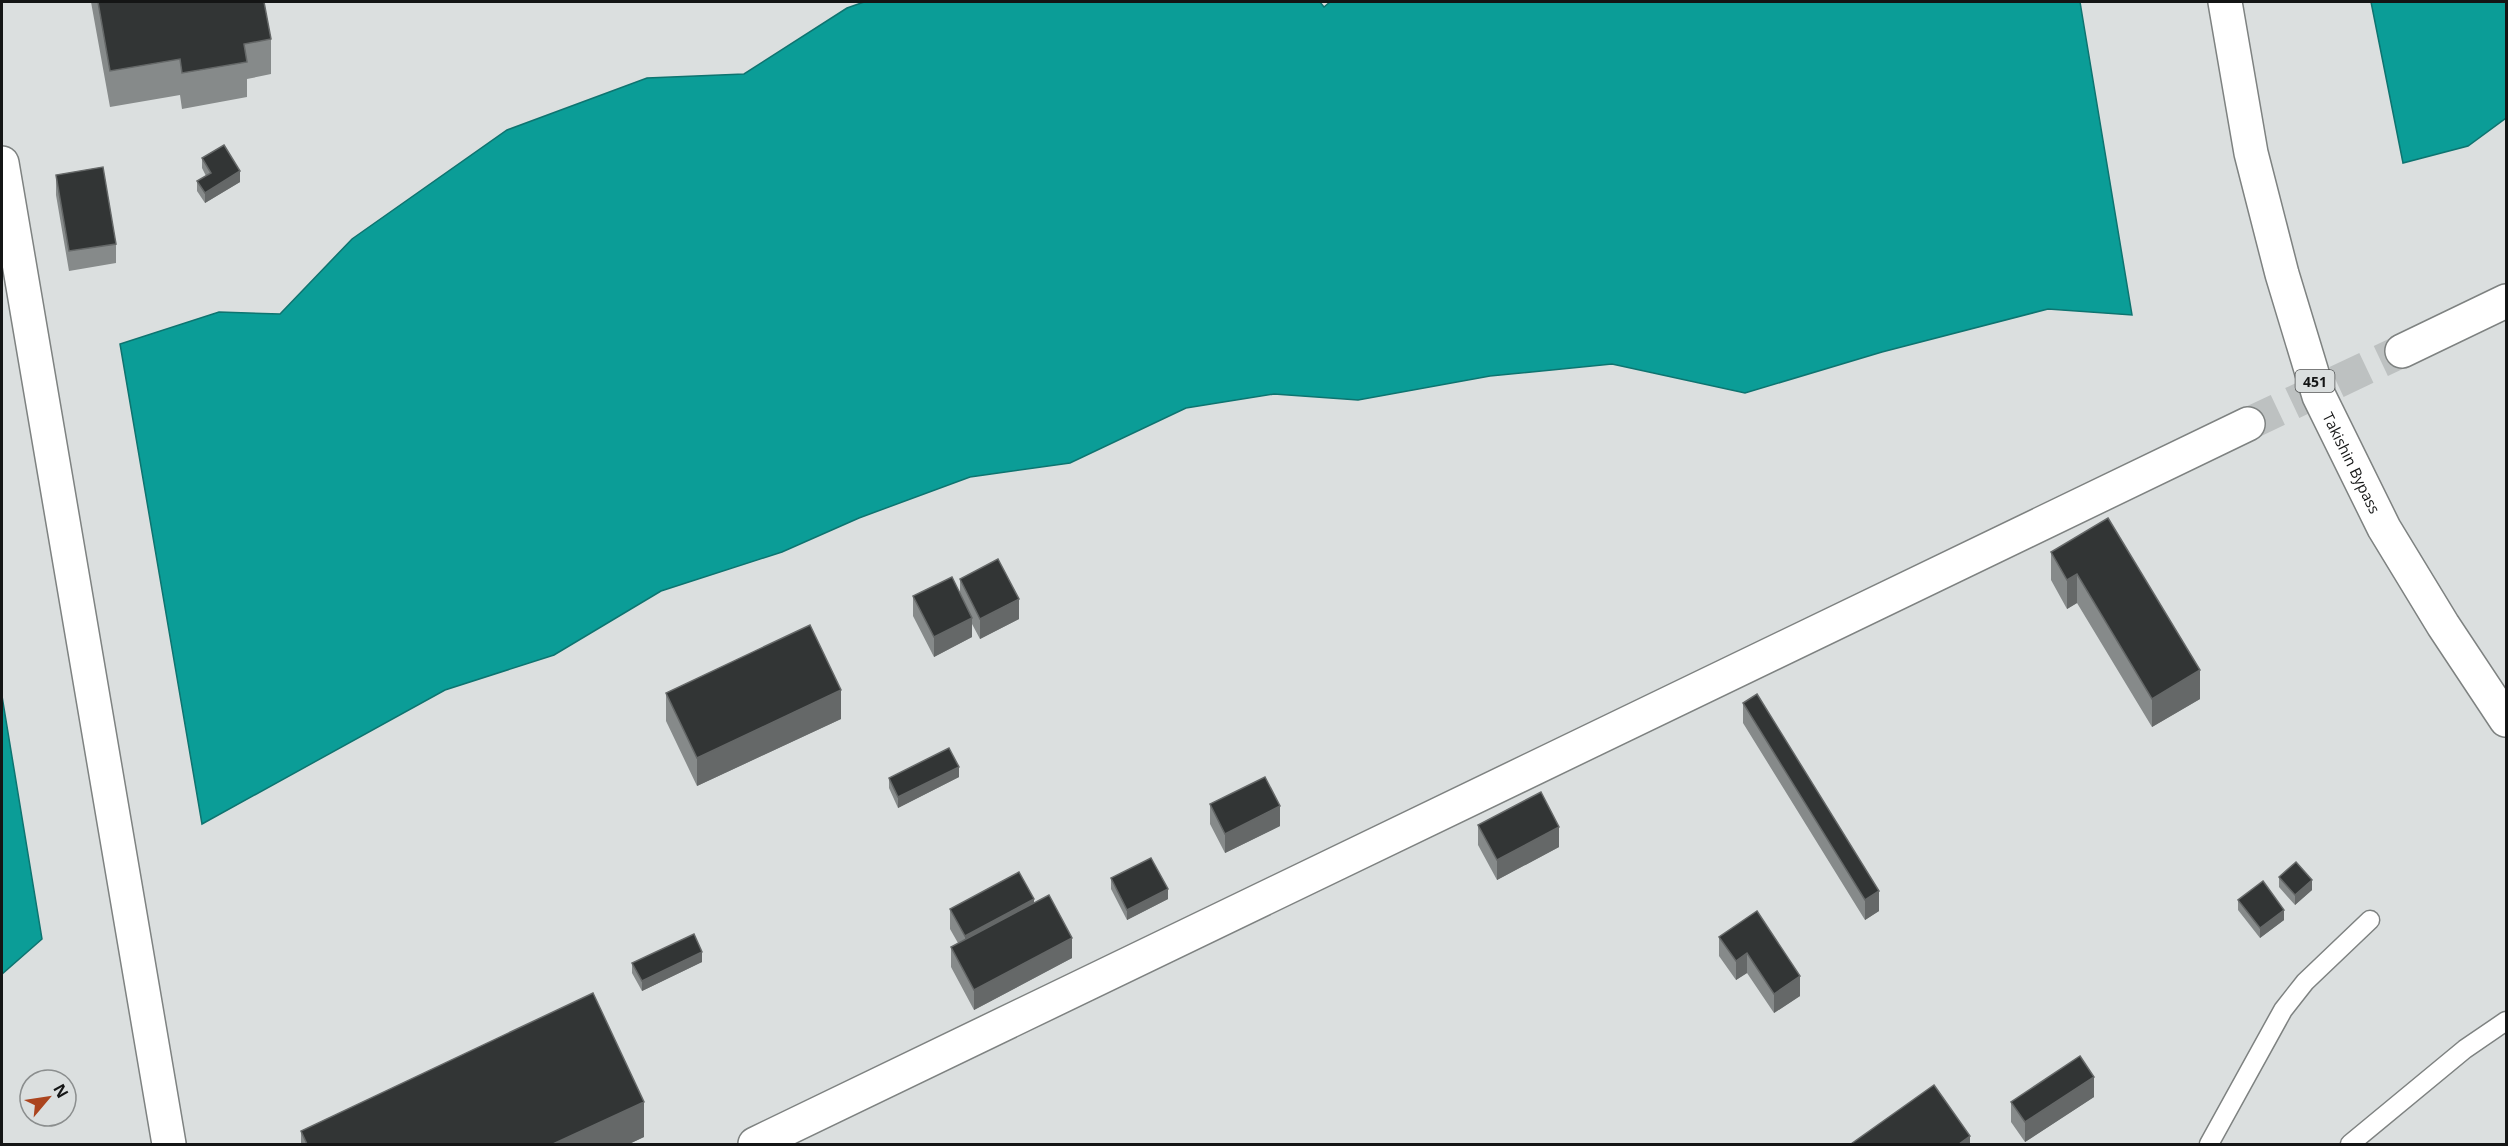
<svg xmlns="http://www.w3.org/2000/svg" width="2508" height="1146" font-family="'Open Sans',sans-serif">
	<style>
		.water { fill: #0b9d97; stroke: #0e7470; stroke-width: 1.5 }
		.lines { fill: none; stroke-linecap: round; stroke-linejoin: round }
		.minor-tunnel { stroke: #bdc1c1; stroke-width: 33; stroke-dasharray: 33 16; stroke-linecap: butt }
		.service-casing { stroke: #7e8281; stroke-width: 21 }
		.minor-casing { stroke: #7e8281; stroke-width: 36 }
		.trunk-casing { stroke: #7e8281; stroke-width: 36 }
		.service { stroke: #fff; stroke-width: 18 }
		.minor { stroke: #fff; stroke-width: 33 }
		.trunk { stroke: #fff; stroke-width: 33 }
		.wall { fill: #868a8a }
		.shaded-wall { fill: #656868 }
		.building { fill: #323535; stroke: #656868; stroke-width: 1.5 }
		.labels { text-anchor: middle; dominant-baseline: central; stroke-width: 6; stroke-linejoin: round; paint-order: stroke }
		.shield { fill: #dbdfdf; stroke: #505252; stroke-width: 1.5 }
		.shield-label { font-size: 14px; font-weight: bold; fill: #141515 }
		.street-label { font-size: 15px; fill: #141515; stroke: #dbdfdf }
	</style>
	<rect width="100%" height="100%" fill="#dbdfdf"/>
	<path class="water" d="M864 2H1320L1324 7 1330 2H2080L2132 315 2048 309 1882 352 1745 393 1612 364 1490 376 1358 400 1274 394 1186 408 1070 463 970 477 859 518 782 552 661 591 554 655 445 690 202 824 120 344 219 312 280 314 352 239 507 130 647 78 744 74 847 8Z
		M2371 2H2506V118L2468 146 2403 163Z
		M2 696 42 939 2 974Z"/>
	<g class="lines">
		<path class="minor-tunnel" d="M2248 424 2402 351"/>
		<defs>
			<path id="service" d="M2209 1144 2283 1010 2305 982 2370 920
				M2350 1144 2465 1049 2506 1021"/>
			<path id="minor" d="M2 163 169 1144
				M2402 351 2506 301
				M755 1144 2248 424"/>
			<g id="trunk">
				<path id="s1" d="M2225 2 2251 153 2282 274 2319 396 2384 528 2443 625 2506 720"/>
			</g>
		</defs>
		<use href="#service" class="service-casing"/>
		<use href="#minor" class="minor-casing"/>
		<use href="#trunk" class="trunk-casing"/>
		<use href="#service" class="service"/>
		<use href="#minor" class="minor"/>
		<use href="#trunk" class="trunk"/>
	</g>
	<path class="wall" d="M91 2H264L271 39V74L247 79V97L182 109 180 95 110 107Z
		M202 158 240 182 205 203 197 191V181L206 176 202 168Z
		M56 175 116 244V263L69 271 56 195Z
		M2051 552 2200 670V699L2152 727 2077 603 2067 609 2051 580Z
		M960 579 1019 619 980 639 972 624V637L934 657 913 616V596L960 592Z
		M666 693 841 719 697 786 666 721Z
		M1743 703 1879 911 1865 920 1743 723Z
		M959 777 898 808 889 788V778Z
		M1210 804 1280 826 1225 853 1210 824Z
		M1478 825 1559 847 1497 880 1478 845Z
		M2279 877 2312 890 2295 905 2279 887Z
		M1111 878 1168 899 1127 920 1111 889Z
		M2238 900 2284 920 2260 938 2238 910Z
		M1034 903 1072 958 974 1010 951 967V947L958 943 950 929V909Z
		M1757 911 1800 996 1774 1013 1747 973 1736 980 1719 956V937Z
		M702 962 642 991 632 973V963Z
		M2094 1097 2025 1142 2011 1122V1102Z
		M301 1131 644 1137 629 1144H301Z"/>
	<path class="shaded-wall" d="M240 171V182L205 203V193Z
		M2077 574V603L2067 609V580Z
		M1019 599V619L980 639V619Z
		M972 618V637L934 657V637Z
		M2200 670V699L2152 727V699Z
		M841 690V719L697 786V758Z
		M959 767V777L898 808V797Z
		M1280 806V826L1225 853V834Z
		M1559 827V847L1497 880V860Z
		M2312 880V890L2295 905V895Z
		M1168 889V899L1127 920V910Z
		M1879 891V911L1865 920V900Z
		M1034 899V919L965 956V936Z
		M2284 910V920L2260 938V928Z
		M1072 938V958L974 1010V990Z
		M702 952V962L642 991V981Z
		M1747 953V973L1736 980V961Z
		M1800 976V996L1774 1013V994Z
		M2094 1077V1097L2025 1142V1122Z
		M644 1102V1137L629 1144H553Z
		M1970 1136V1144H1959Z"/>
	<path class="building" d="M98 2H264L271 39 244 44 247 62 182 73 180 59 110 71Z
		M224 145 240 171 205 193 197 181 211 173 202 158Z
		M103 167 116 244 69 251 56 175Z
		M2108 518 2200 670 2152 699 2077 574 2067 580 2051 552Z
		M998 559 1019 599 980 619 960 579Z
		M952 577 972 618 934 637 913 596Z
		M810 625 841 690 697 758 666 693Z
		M1757 694 1879 891 1865 900 1743 703Z
		M949 748 959 767 898 797 889 778Z
		M1265 777 1280 806 1225 834 1210 804Z
		M1541 792 1559 827 1497 860 1478 825Z
		M1151 858 1168 889 1127 910 1111 878Z
		M2296 862 2312 880 2295 895 2279 877Z
		M1019 872 1034 899 965 936 950 909Z
		M2263 881 2284 910 2260 928 2238 900Z
		M1049 895 1072 938 974 990 951 947Z
		M1757 911 1800 976 1774 994 1747 953 1736 961 1719 937Z
		M694 934 702 952 642 981 632 963Z
		M593 993 644 1102 553 1144H307L301 1131Z
		M2080 1056 2094 1077 2025 1122 2011 1102Z
		M1934 1085 1970 1136 1959 1144H1851Z"/>
	<g class="labels">
		<rect class="shield" x="2295.5" y="370" width="39" height="22" rx="4.5"/>
		<g class="shield-label">
			<text x="2315" y="381">451</text>
		</g>
		<g class="street-label">
			<text stroke="none"><textPath href="#s1" startOffset="480">Takishin Bypass</textPath></text>
		</g>
	</g>
	<rect width="2508" height="1146" fill="none" stroke="#141515" stroke-width="6"/>
	<g transform="translate(48 1098) rotate(61)"><circle r="28" fill="#dbdfdf" stroke="#8b8e8e" stroke-width="1.5"/>
	<path d="M0-4.5L10 22L0 15L-10 22Z" fill="#ab441e"/>
	<text y="-9" font-size="16" font-weight="bold" text-anchor="middle" fill="#141515">N</text>
	</g>
</svg>
